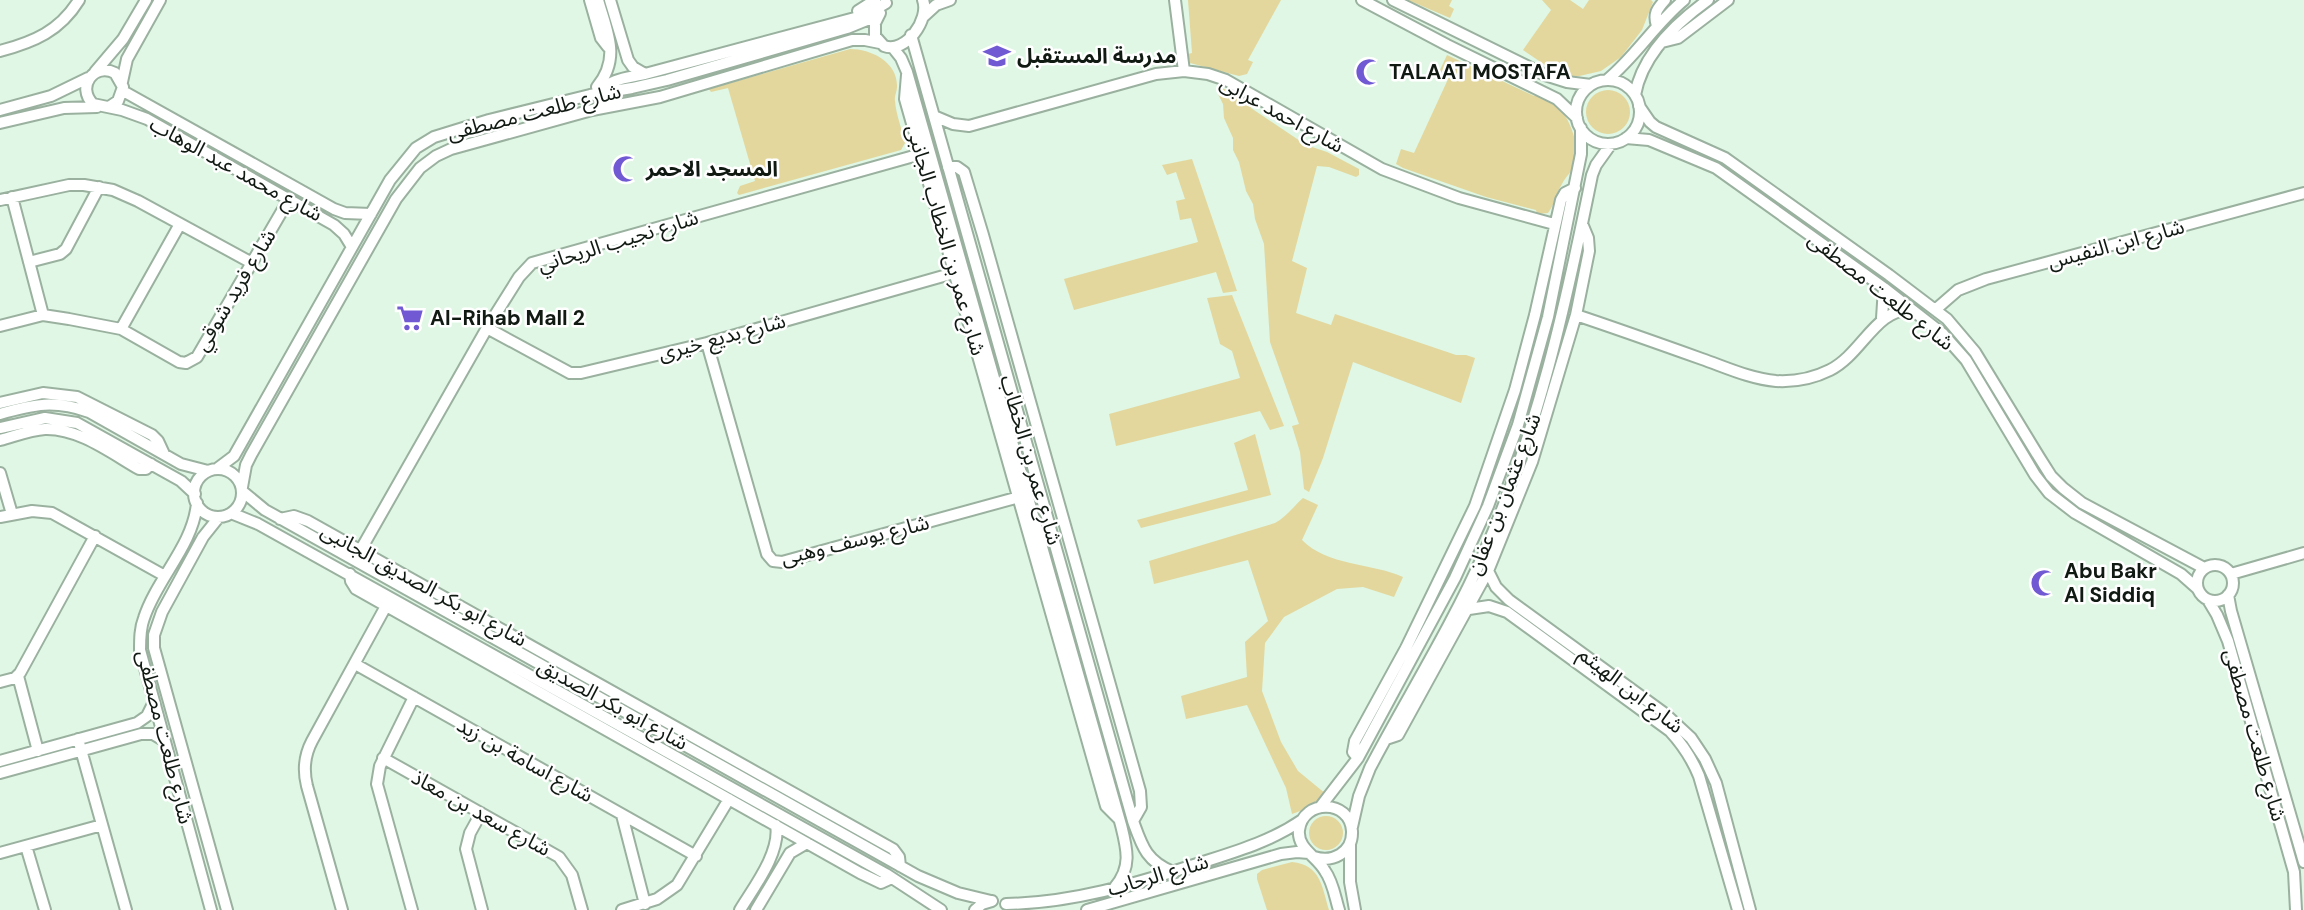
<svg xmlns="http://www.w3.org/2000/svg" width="2304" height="910" font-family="'DM Sans','Noto Sans Arabic',sans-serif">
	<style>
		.green { fill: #e3d79d }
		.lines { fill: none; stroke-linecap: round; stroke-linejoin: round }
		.minor-casing { stroke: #9bb1a0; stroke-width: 14 }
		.minor { stroke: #fff; stroke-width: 10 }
		.labels { text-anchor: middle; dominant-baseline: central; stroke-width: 5; stroke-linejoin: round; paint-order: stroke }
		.poi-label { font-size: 21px; font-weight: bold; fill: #111913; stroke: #fff; text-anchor: start }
		.street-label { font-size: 21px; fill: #111913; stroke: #fff }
	</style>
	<rect width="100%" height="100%" fill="#dff7e4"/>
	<path class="green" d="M1188 0H1281L1248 60 1253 62 1247 74 1239 76 1190 63 1188 54 1192 53Z
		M1408 0H1452L1449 6 1454 9 1450 18Z
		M1542 0H1570L1583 9 1589 0H1651L1653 2 1642 30 1621 57 1601 71 1575 77 1551 69 1523 50 1551 10Z
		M850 49C871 49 898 62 897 87 897 92 894 96 895 101 896 115 902 129 905 143L901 150 739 195 737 193 740 186 755 181 728 88 711 92 709 89Z
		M1447 55 1534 96C1562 93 1582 141 1575 164 1573 171 1565 177 1562 184 1556 193 1555 204 1548 213L1537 214 1536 210 1486 197 1403 168 1396 164 1401 149 1414 153 1449 77 1439 72Z
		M1217 86 1254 101 1251 108 1306 145 1327 152 1359 169V175L1356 177 1329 167 1317 166 1292 261 1307 268 1296 313 1331 325 1335 314 1456 355H1466L1475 358 1461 403 1353 362 1323 458 1309 492 1304 489 1300 452 1292 426 1299 424 1270 342 1264 244 1255 219 1253 204 1246 191 1239 162 1233 150V138L1224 118 1223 104 1217 92Z
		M1586 112a22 22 0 1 1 44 0a22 22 0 1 1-44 0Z
		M1192 159 1237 291 1223 293 1216 272 1074 310 1064 279 1198 242 1191 218 1180 220 1176 201 1185 199 1176 172 1167 175 1162 165Z
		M1232 295 1284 426 1270 430 1260 411 1116 446 1109 414 1240 378 1232 351 1220 344 1207 298Z
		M1255 434 1271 495 1141 528 1137 520 1248 490 1234 443Z
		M1303 498 1318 505 1302 540C1327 566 1372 563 1403 577L1394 597 1363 587 1337 589 1284 617 1265 643 1262 691 1281 742 1298 771 1332 799 1292 814 1286 788 1247 705 1186 719 1181 696 1247 677 1245 642 1268 621 1248 560 1154 584 1149 561 1275 523C1286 517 1294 506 1303 498Z
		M1309 833a17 17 0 1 1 34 0a17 17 0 1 1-34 0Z
		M1292 862C1321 865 1322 887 1329 910H1267L1257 879V874L1262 870Z"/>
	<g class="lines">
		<defs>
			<path id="minor" d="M590 0 601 38 608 47
				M610 0 628 60 633 67 645 74
				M1175 0 1184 71
				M1362 0 1447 45 1557 99 1577 118
				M1393 0 1545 75 1567 82 1591 85
				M858 11 875 0
				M880 13 875 23V36L884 46C906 54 930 19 923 0
				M924 16 936 5 950 0
				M1657 26C1653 14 1657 9 1665 0
				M911 35 1133 821C1142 846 1146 861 1173 872
				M1662 42 1678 38 1728 0
				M893 48 901 58 907 72 1121 825C1127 849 1132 867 1115 887
				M0 51C34 42 60 31 79 0
				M95 72 123 39 146 0
				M907 75 905 99 1106 806 1119 819
				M1607 80C1636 56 1655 24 1684 0
				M1576 112a32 32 0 1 1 64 0a32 32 0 1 1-64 0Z
				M122 82 127 59 160 0
				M597 87C621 58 607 32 598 0
				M123 91 334 209 345 213 371 214
				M599 93C610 78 628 78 645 74L866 15 886 3
				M1635 95C1642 55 1676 23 1708 0
				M1639 106 1650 122 1656 127 1725 158 1889 275 1947 319 1975 352 2039 457 2051 476 2063 488 2082 503 2204 568
				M109 107 118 101 123 87 115 73C94 62 76 87 93 104L122 110 147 119 334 225 344 234 352 247
				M0 110 51 96 88 78
				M934 116 953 124 969 126 1156 74 1184 71 1208 74 1226 80 1382 169 1459 198 1554 224
				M0 123 64 108 97 107
				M1626 138 1649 140 1716 168 1884 288 1943 334 1966 360 2035 475 2049 493 2075 513 2181 574 2198 589
				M948 167H957L964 172 983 235 1140 791 1141 807 1133 821
				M12 197 43 315
				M0 200 69 185H84L113 190 138 201 252 263
				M29 262 60 254 66 249 99 187
				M1935 310 1958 290 1986 279 2304 193
				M1576 315C1618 329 1660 344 1702 359 1725 367 1751 379 1776 381 1794 382 1814 378 1830 370 1862 354 1876 308 1911 310
				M1882 318 1884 288
				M0 326 43 315 69 319 121 329 179 362 186 363 197 357 289 199
				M487 328 570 373H581L707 343 961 271
				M121 329 180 224
				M707 343 767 554 773 561 782 562 1019 497
				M0 403 43 393 77 397 152 435 158 441 164 454
				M0 414C34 404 55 400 89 412L181 464 208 471
				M0 428 45 418 77 423 181 481 195 494
				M0 440C15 436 30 430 45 429 79 428 111 453 139 469H146L151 464
				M218 468 234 456 390 180 416 148 434 137 489 120 590 95 632 88 667 80 847 28 879 15
				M194 493a24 24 0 1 1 48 0a24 24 0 1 1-48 0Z
				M0 473 12 514
				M242 487 246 465 251 455 396 199 420 168 436 156 451 149 592 110 660 97 852 40H865L880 43
				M242 491 265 510 918 876 958 893 991 901
				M197 503C193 546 157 578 144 618 140 628 140 639 140 650L211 910
				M231 513 258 524 886 874 941 910
				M0 517 32 511 52 513 165 576
				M219 517 203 537 162 612 154 635V648L227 910
				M280 519 294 516 308 521 893 849 899 857 900 866
				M360 551 487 328 519 277 532 263 921 154
				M2197 583a18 18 0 1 1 36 0a18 18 0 1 1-36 0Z
				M1488 571 1496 587 1509 600 1664 713 1691 738 1705 759 1716 783 1750 910
				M350 574 351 581 356 589 860 873 881 883 892 878
				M2231 574 2304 553
				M2228 595 2231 611 2304 862
				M2208 600 2217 615 2228 641 2294 872 2296 910
				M1469 609 1489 606 1507 612 1670 731C1683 745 1692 759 1699 776L1738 910
				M355 664 696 856
				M18 676 38 751
				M0 682 15 678 20 673 95 536
				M78 739 126 910
				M1386 739 1398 735 1488 571 1532 462 1576 315 1589 251 1588 238 1583 226
				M383 758 559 857 572 875 582 910
				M1358 758 1353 752 1355 741 1406 648 1475 506 1515 390 1535 315 1561 200 1565 193 1575 188
				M0 761 137 723 147 716 153 704
				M0 773 141 734H153L163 740
				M1321 806 1358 758 1455 578 1488 506 1518 425 1548 317 1581 154V128
				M481 813 470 833 466 849 482 910
				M622 815 645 904
				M1352 827 1359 796 1370 768C1408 696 1452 626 1485 551 1538 430 1566 304 1592 175L1596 165 1611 144
				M1350 843V882L1355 910
				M26 846 45 910
				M0 853 102 825
				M1314 857C1332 863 1353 853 1352 831 1350 799 1303 799 1299 830 1297 849 1317 856 1325 871 1333 882 1335 897 1339 910
				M1006 904C1072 903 1135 884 1197 864 1234 852 1270 842 1302 820
				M342 910 307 786C303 770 304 756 312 741L386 606
				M412 910 377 784 380 766 414 697
				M622 910 657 899 677 885 729 799
				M740 910C754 887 781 852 776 825
				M756 910 790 853 807 843
				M975 910 982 904 992 901
				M1087 910 1281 854 1297 852 1309 853"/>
		</defs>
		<use href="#minor" class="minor-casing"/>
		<use href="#minor" class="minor"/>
	</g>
	<defs>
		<symbol id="school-bare" viewBox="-9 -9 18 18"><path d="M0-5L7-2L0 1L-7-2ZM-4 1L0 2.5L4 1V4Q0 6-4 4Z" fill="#7059d3" stroke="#fff" stroke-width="2.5" paint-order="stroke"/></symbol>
		<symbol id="mosque-bare" viewBox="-9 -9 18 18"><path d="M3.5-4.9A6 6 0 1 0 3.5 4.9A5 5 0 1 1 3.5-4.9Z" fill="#7059d3" stroke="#fff" stroke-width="2.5" paint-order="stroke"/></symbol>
		<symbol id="supermarket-bare" viewBox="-9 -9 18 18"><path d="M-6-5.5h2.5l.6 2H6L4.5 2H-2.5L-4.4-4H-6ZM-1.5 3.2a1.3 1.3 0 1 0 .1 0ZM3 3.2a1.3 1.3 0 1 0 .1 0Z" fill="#7059d3" stroke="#fff" stroke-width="2.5" paint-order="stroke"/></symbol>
	</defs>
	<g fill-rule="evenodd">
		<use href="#school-bare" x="978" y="37" width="38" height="38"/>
		<use href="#mosque-bare" x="1350" y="53" width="38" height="38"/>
		<use href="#mosque-bare" x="607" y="150" width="38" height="38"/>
		<use href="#supermarket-bare" x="391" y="299" width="38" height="38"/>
		<use href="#mosque-bare" x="2025" y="564" width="38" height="38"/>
	</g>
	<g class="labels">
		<g class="poi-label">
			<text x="1017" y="56">مدرسة المستقبل</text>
			<text x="1389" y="72">TALAAT MOSTAFA</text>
			<text x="646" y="169">المسجد الاحمر</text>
			<text x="430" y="318">Al-Rihab Mall 2</text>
			<text x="2064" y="571">Abu Bakr<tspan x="2064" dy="24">Al Siddiq</tspan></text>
		</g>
		<g class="street-label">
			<text transform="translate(534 112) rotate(-14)">شارع طلعت مصطفى</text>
			<text transform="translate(1282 114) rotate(29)">شارع احمد عرابى</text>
			<text transform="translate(236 169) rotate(29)">شارع محمد عبد الوهاب</text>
			<text transform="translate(946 240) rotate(74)">شارع عمر بن الخطاب الجانبى</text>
			<text transform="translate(618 241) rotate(-17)">شارع نجيب الريحاني</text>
			<text transform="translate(2116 244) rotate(-15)">شارع ابن النفيس</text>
			<text transform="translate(235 290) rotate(-59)">شارع فريد شوقي</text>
			<text transform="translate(1881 291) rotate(38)">شارع طلعت مصطفى</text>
			<text transform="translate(722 337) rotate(-15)">شارع بديع خيرى</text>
			<text transform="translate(1031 460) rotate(74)">شارع عمر بن الخطاب</text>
			<text transform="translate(1504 494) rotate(-69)">شارع عثمان بن عفان</text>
			<text transform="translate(855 540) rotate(-14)">شارع يوسف وهبى</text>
			<text transform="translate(424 585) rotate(29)">شارع ابو بكر الصديق الجانبى</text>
			<text transform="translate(1631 690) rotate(38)">شارع ابن الهيثم</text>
			<text transform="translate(613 704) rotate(29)">شارع ابو بكر الصديق</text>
			<text transform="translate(2255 735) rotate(74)">شارع طلعت مصطفى</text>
			<text transform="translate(165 737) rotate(76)">شارع طلعت مصطفى</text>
			<text transform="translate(525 760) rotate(29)">شارع اسامة بن زيد</text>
			<text transform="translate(481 813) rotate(29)">شارع سعد بن معاذ</text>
			<text transform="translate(1158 875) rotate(-16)">شارع الرحاب</text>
		</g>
	</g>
</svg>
